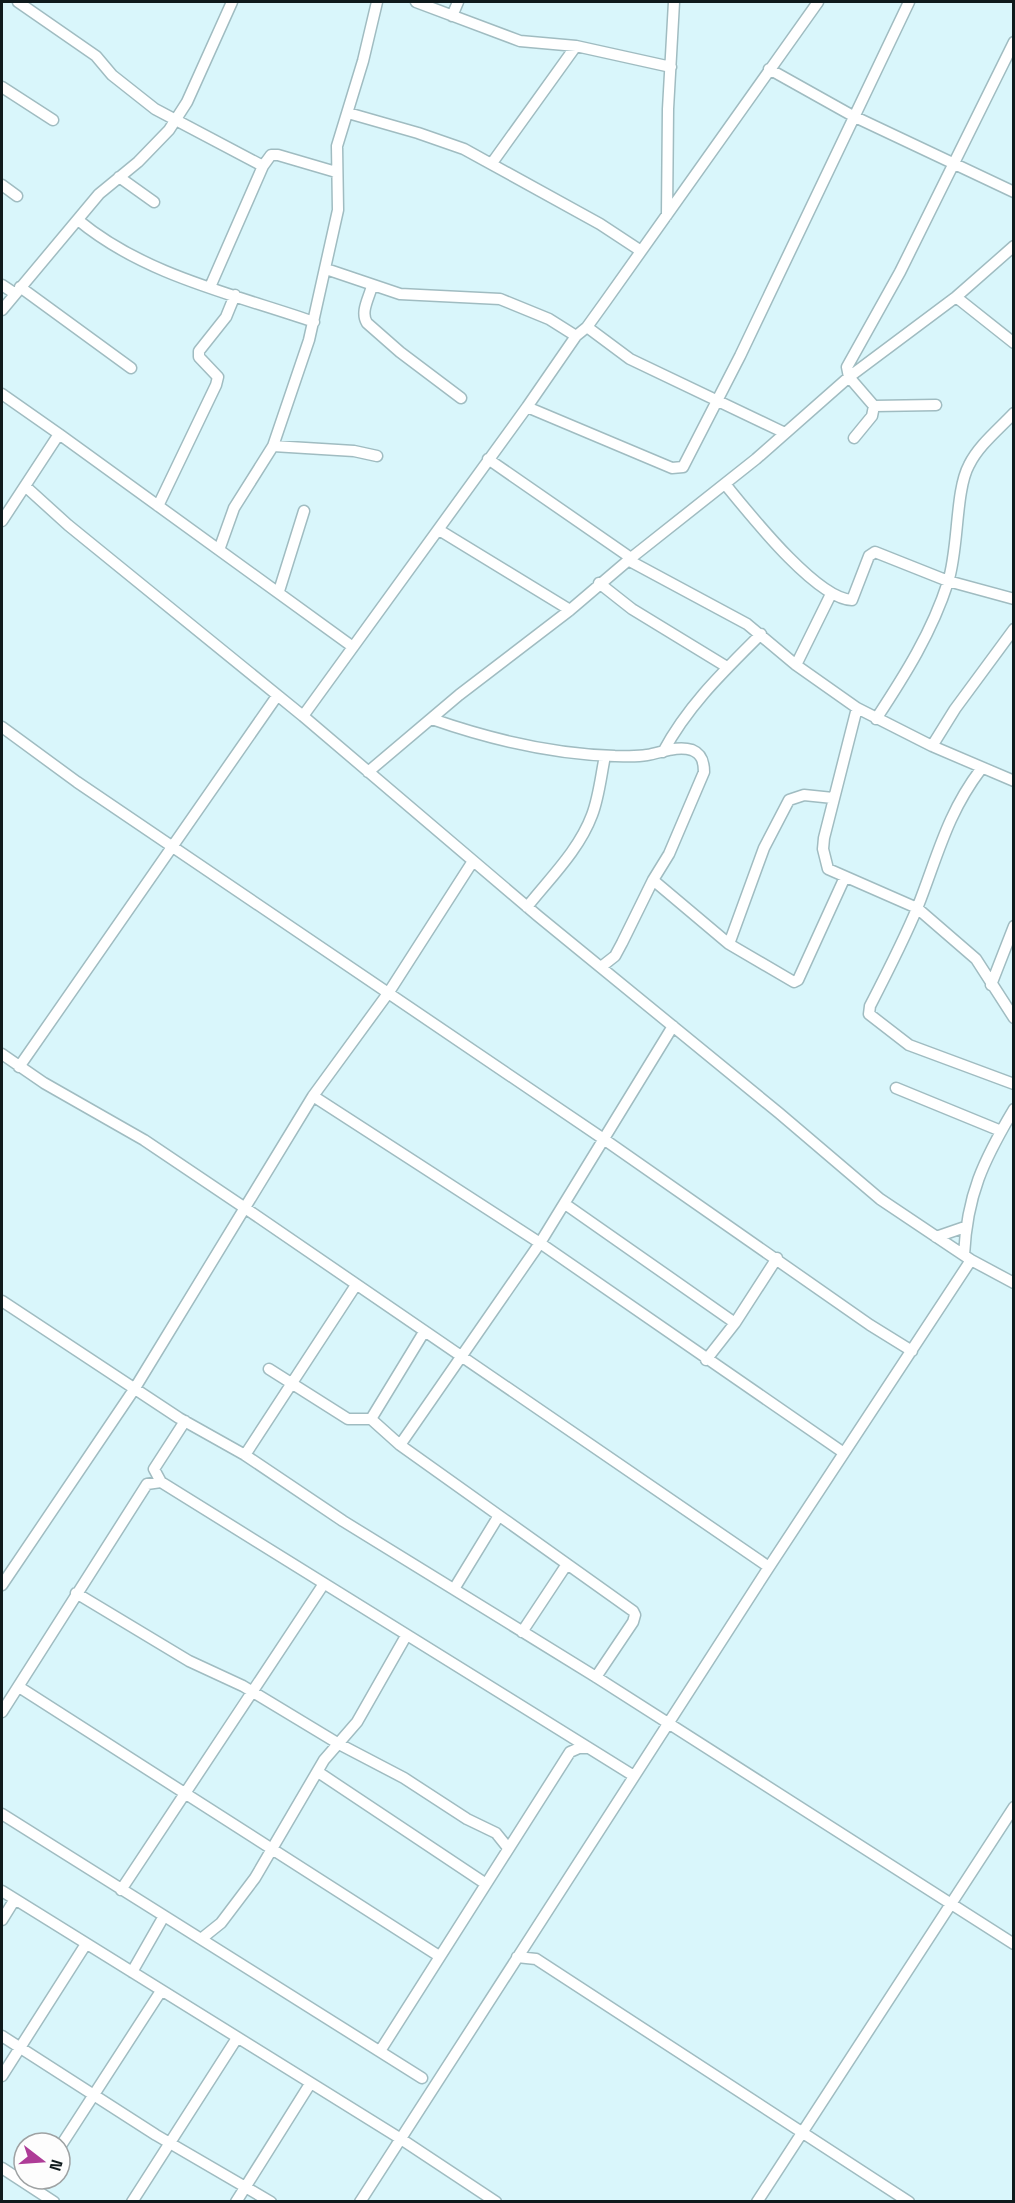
<svg xmlns="http://www.w3.org/2000/svg" width="1015" height="2203" font-family="'Space Grotesk',sans-serif">
	<style>
		.lines { fill: none; stroke-linecap: round; stroke-linejoin: round }
		.street-casing { stroke: #a0bcc1; stroke-width: 13 }
		.street { stroke: #fff; stroke-width: 10 }
	</style>
	<rect width="100%" height="100%" fill="#d9f6fb"/>
	<g class="lines">
		<defs>
			<path id="street" d="M18 2 96 56 112 75 155 109 263 166
				M416 2 520 41 576 46 671 67
				M452 16 458 2
				M769 69 853 116 1014 192
				M2 87 53 120
				M348 113 418 133 464 149 600 224 641 251
				M492 163 576 46
				M119 177 154 202
				M2 185 17 196
				M667 215 668 109 674 2
				M78 220C144 275 233 294 314 322
				M326 269 400 294 500 299 549 319 576 336
				M2 285 14 293
				M372 286C369 298 360 312 367 323L400 352 461 398
				M20 287 131 368
				M210 287 263 166 271 155H278L336 172
				M956 297 1014 343
				M2 310 99 194 138 162 169 130 187 102 232 2
				M587 327 630 359 785 433
				M2 394 59 434 2 521
				M936 405 874 406 849 377 847 367 900 272 1014 42
				M527 407 672 468 683 467 740 356 909 2
				M59 434 353 647
				M854 438 872 416 874 406
				M273 446 354 451 377 456
				M488 459 631 558
				M725 484C748 512 816 599 852 600L869 556 875 552 948 581 1014 599
				M25 486 68 525 303 716 538 916 779 1113 880 1199 971 1260 1014 1283
				M158 506 216 385 218 377 199 357V351L226 317 235 295
				M439 530 570 610
				M219 550 234 508 273 446 309 340 338 210 337 146 363 61 377 2
				M628 560 747 624 796 665 857 708 932 746 1014 781
				M599 583 632 609 727 667
				M279 591 304 511
				M796 665 831 594
				M857 708 824 838 823 849 828 869 917 908 976 959 1014 1018
				M303 716 527 407 576 336 587 327 605 302 818 2
				M432 719C492 740 551 754 615 756 626 756 636 757 647 755 661 753 677 745 692 750 702 754 704 762 704 772L669 854 653 880 622 943 615 956 601 967
				M876 719C905 675 932 632 948 582 959 548 955 491 969 465 979 445 998 430 1014 413
				M2 727 77 782 605 1140 870 1325 912 1351
				M932 746 955 709 1014 629
				M663 752C688 705 724 671 761 634
				M981 769C947 814 938 855 918 906 904 940 887 973 870 1006L869 1014 909 1045 1014 1084
				M368 772 459 695 570 610 631 558 756 459 849 377 956 297 1014 246
				M653 880 729 944 794 982 798 980 845 877
				M527 907C550 878 579 850 592 815 599 797 601 775 605 756
				M729 944 764 848 789 800 804 795 833 798
				M991 985 1014 926
				M2 1054 44 1083 144 1140 245 1208 769 1567
				M19 1067 277 696
				M896 1088 1001 1131
				M313 1096 540 1243 844 1453
				M565 1204 735 1323
				M936 1237 965 1227
				M964 1255C967 1195 983 1161 1014 1109
				M2 1301 179 1418 245 1455 343 1521 596 1677 1014 1944
				M706 1360 735 1323 777 1258
				M269 1369 348 1419H371L400 1445 633 1611 635 1615 633 1622 596 1677
				M371 1419 424 1332
				M400 1445 540 1243 673 1026
				M245 1455 356 1285
				M161 1482 634 1776
				M2 1585 135 1388 313 1096 389 992 473 861
				M454 1589 498 1517
				M76 1593 189 1661 243 1686 339 1744 404 1778 467 1819 496 1833 508 1848
				M522 1632 567 1564
				M19 1687 439 1956
				M2 1712 147 1484 161 1482 154 1469 185 1421
				M318 1772 486 1884
				M2 1814 422 2078
				M121 1890 323 1585
				M2 1891 401 2139 496 2202
				M2 1920 15 1899
				M201 1939 221 1923 255 1878 324 1760 357 1722 406 1636
				M517 1957 536 1959 909 2202
				M132 1972 164 1916
				M2 2036 156 2135 271 2202
				M380 2051 570 1752 579 1748H589
				M2 2076 86 1944
				M60 2147 161 1991
				M2 2168 54 2202
				M132 2202 237 2038
				M236 2202 310 2084
				M360 2202 769 1567 971 1260
				M757 2202 1014 1807"/>
		</defs>
		<use href="#street" class="street-casing"/>
		<use href="#street" class="street"/>
	</g>
	<rect width="1015" height="2203" fill="none" stroke="#0f1a1c" stroke-width="6"/>
	<g transform="translate(42 2161) rotate(107)"><circle r="28" fill="#fdfdfd" stroke="#9ea2a3" stroke-width="1.5"/>
	<path d="M0-4.5L10 22L0 15L-10 22Z" fill="#ae3c97"/>
	<text y="-9" font-size="16" font-weight="bold" text-anchor="middle" fill="#0f1a1c">N</text>
	</g>
</svg>
